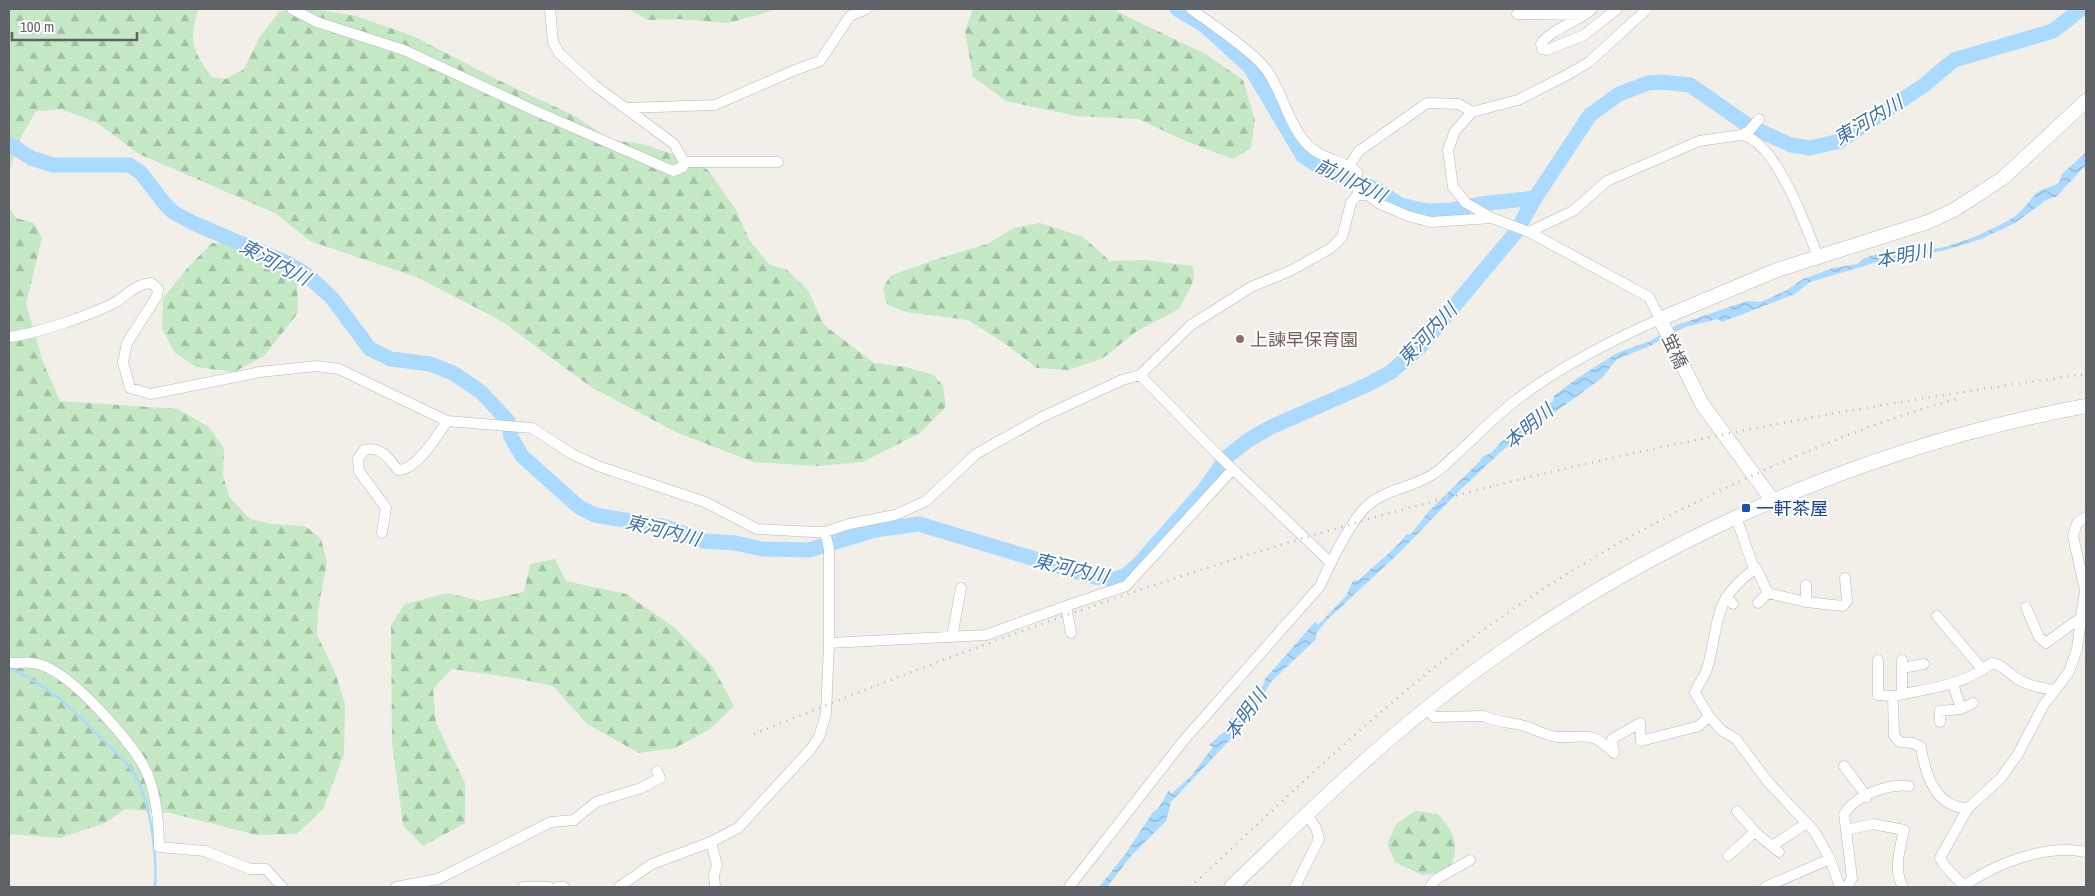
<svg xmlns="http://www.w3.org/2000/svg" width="2095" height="896" font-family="'Archivo Narrow','Noto Sans JP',sans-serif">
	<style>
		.forest { fill: url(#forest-firs) }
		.water { fill: url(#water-waves) }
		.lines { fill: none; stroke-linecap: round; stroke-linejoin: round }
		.stream { stroke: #aadaff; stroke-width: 2.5 }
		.river { stroke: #aadaff; stroke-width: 15 }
		.street-casing { stroke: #b5b8bc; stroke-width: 11 }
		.secondary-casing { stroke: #b6babf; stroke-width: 15 }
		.street { stroke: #fff; stroke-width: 10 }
		.secondary { stroke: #fff; stroke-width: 14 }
		.rail { stroke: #b6b7b8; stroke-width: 2.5; stroke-dasharray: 1 6; stroke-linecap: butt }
		.education-dot { fill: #8d6e63; stroke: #fff; stroke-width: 2 }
		.transit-dot { fill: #1a4fb4; stroke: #fff; stroke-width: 2 }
		.labels { text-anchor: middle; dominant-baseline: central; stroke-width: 4; stroke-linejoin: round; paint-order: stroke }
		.education-label { font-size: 18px; fill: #785e54; stroke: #fff; text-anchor: start }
		.street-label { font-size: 18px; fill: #5f6368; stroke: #fff }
		.transit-label { font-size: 18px; fill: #164399; stroke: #fff; text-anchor: start }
		.water-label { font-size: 19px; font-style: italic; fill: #4174aa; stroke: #fff }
	</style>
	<defs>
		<pattern id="forest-firs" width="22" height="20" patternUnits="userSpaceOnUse" patternTransform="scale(1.25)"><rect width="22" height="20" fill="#c5e8c5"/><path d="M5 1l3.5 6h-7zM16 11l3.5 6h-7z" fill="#a3c0a4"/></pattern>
		<pattern id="water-waves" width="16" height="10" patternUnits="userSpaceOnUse" patternTransform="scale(1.25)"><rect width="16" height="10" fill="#aadaff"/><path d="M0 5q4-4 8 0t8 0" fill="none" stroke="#8eb4d2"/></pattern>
	</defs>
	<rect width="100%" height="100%" fill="#f1efe8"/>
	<path class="forest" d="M9 9H198C189 41 192 51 212 77L226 79 244 69 259 38 279 12 289 9H314L356 16 413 36 498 80 573 115 611 140 642 144 685 158 708 170 736 210 750 241 770 265 786 269 808 290 824 325 874 363 906 367 934 375 943 386 946 407 920 433 863 462 817 466 754 462 678 433 591 387 503 322 419 278 310 241 275 213 139 154 96 122 61 109 36 111 21 137 9 171Z
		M628 9H778L728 23 679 19 648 20Z
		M973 9H1112L1207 55 1243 80 1255 120 1251 148 1233 159 1188 142 1138 119 1076 116 1006 101 973 77 965 31Z
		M9 207 16 218 34 223 42 238 26 304 43 362 60 401 178 409 209 427 224 448 223 476 230 498 250 519 272 524 305 526 321 539 327 562 318 610 317 635 336 675 345 704 344 754 323 809 297 834 257 835 170 813 125 809 105 823 60 838 9 834Z
		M1040 223 1083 237 1110 261 1144 260 1193 266 1194 280 1179 309 1137 331 1103 358 1068 370 1037 368 1007 345 968 320 905 312 887 304 883 289 890 276 934 260 987 244 1014 228Z
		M212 243 240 244 277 260 297 280 298 313 264 356 234 372 196 367 175 353 162 329 163 298 190 265Z
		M555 559 566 581 626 594 674 627 713 667 734 706 710 729 675 748 639 753 587 724 553 686 515 678 452 669 433 689 436 723 465 783V823L423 846 403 825 392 743 391 625 405 604 448 593 481 601 524 592 530 564Z
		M1415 811 1438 814C1456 835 1461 846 1448 872L1422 875 1395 862 1387 844 1396 824Z"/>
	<path class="water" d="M2086 152V165L2056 197 2046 200 2015 223 1981 239 1946 250 1916 256 1914 254 1887 262 1884 260 1810 282 1795 294 1722 322 1718 319 1685 327 1650 346 1617 359 1602 378 1504 449 1459 491 1398 554 1327 620 1316 634V639L1271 682 1246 723 1171 802 1166 821 1132 855 1107 887H1099L1124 856 1153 812 1158 809 1169 790 1171 794 1191 776 1213 747 1209 745 1221 734 1231 728 1227 727 1230 718H1236C1247 708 1262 694 1265 679L1313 624 1315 622 1318 625 1346 596 1353 581 1359 580C1375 564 1393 552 1407 534H1411L1429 511 1480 461 1482 457 1491 453 1503 440 1521 430 1524 423 1553 401 1554 396 1576 379 1617 353 1650 341 1677 325 1747 301 1761 302 1787 290 1803 279 1833 268 1857 264 1864 258 1904 247 1915 242 1913 249 1920 242V249C1943 253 1996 229 2015 216 2024 210 2033 195 2038 192 2046 187 2052 187 2059 183L2062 174Z"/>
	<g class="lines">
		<path class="stream" d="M9 668C43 683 68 704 94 731 106 744 120 755 131 769 151 797 157 855 155 887"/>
		<path class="river" d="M1177 9 1204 25 1250 67 1303 156 1324 170 1376 189 1400 205 1428 211 1452 210 1480 204 1535 198
			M9 144 31 158 53 165H129L140 172 165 204 173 212 193 223 287 263 306 274 332 298 370 349 391 359 430 364 453 373 481 392 508 421 511 437 522 456 579 507 595 515 666 527 704 541 735 543 762 549 809 550 875 530 919 524 1095 577 1115 579 1126 575 1138 565 1204 490 1227 457 1247 441 1269 428 1369 384 1391 372 1420 347 1516 232 1535 198 1590 115 1619 94 1648 83 1662 82 1690 85 1749 126 1791 145 1810 148 1840 141 1923 86 1954 60 2053 31 2081 9"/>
		<defs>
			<path id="street" d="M292 9 317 22 404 50 531 109 673 171 683 167 684 162
				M550 9 553 42 559 53 594 85 674 144 684 162
				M1191 9C1210 23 1251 50 1265 68 1282 90 1287 121 1305 142 1319 159 1341 159 1357 172L1356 186 1360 194
				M1591 10C1576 23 1552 28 1541 44L1542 49 1547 50 1584 35 1617 9
				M1517 14 1584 15
				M627 108 715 105 795 70 820 61 850 16 867 9
				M1741 135C1775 139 1807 228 1818 257
				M684 162H778
				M1349 166 1359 151 1427 103 1459 104 1472 112
				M1529 232 1573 211 1607 181 1699 141 1741 135 1749 131 1759 119
				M9 337C35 334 88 316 112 304 126 297 134 284 151 283L158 289 157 296 127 343 123 362 130 388 151 394 260 372 317 366 339 369 447 421 532 428 572 454 598 466 705 502 757 529 814 532H825L849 524 895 515 926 501 976 454 1042 417 1122 380 1140 375 1191 325 1251 287 1292 270 1331 248 1342 237 1351 203 1357 195H1368L1380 204 1408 216 1431 222 1492 218
				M1140 375 1218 455 1331 563
				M1736 517 1753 566 1756 568C1710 601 1721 621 1707 669 1704 677 1698 684 1695 693L1709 716 1721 730 1736 739 1768 782 1814 831 1830 859 1840 887
				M382 533 386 508 359 471 358 459 364 450C382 446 388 458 398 470 416 471 438 435 447 421
				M1756 568 1768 593 1806 602 1843 606 1847 601 1845 578
				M1726 597 1733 604
				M1806 602V585
				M1758 603 1768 593
				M1066 606 1126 586 1233 469
				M2026 607 2039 637 2046 643 2083 616
				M1937 616 1983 670
				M952 637 961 588
				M829 643 986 635 1066 606 1071 633
				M1878 660V695L1893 696
				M9 662C16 665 24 661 31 663 37 663 45 666 50 669 78 682 136 746 148 775 156 796 159 824 159 847L205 851 250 869H266L282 887
				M1902 668 1924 664
				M1953 684 1961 709
				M1902 694V660
				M1426 708 1434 717 1484 716C1495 722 1508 722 1521 725 1534 728 1544 736 1558 737 1588 738 1590 730 1614 753L1612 739 1640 723 1641 741 1699 726 1709 716
				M1940 722V711L1961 709 1973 703
				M1844 766 1867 797
				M1968 808C1935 808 1925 774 1921 747L1913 743 1900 742 1894 736 1893 696C1930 688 1961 687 1992 663 2003 665 2007 672 2016 678 2028 686 2042 688 2055 690
				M1737 811 1755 832 1779 852
				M1846 830 1873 824 1904 830C1900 848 1893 870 1903 887
				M711 842 717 865 714 875 715 887
				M1772 846 1807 823
				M1728 856 1755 832
				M1964 886 1944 865 1940 858 1968 808 2000 779 2018 754 2043 706 2069 672 2077 649 2085 590 2073 536 2077 523 2086 517
				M396 887 438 879 551 822 574 820 596 802 641 788 660 778 657 771
				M523 887H549
				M557 887H564
				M619 887 652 864 711 842 738 828 810 750 819 737 826 714 829 643V549L825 532
				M1069 887 1184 740 1320 586C1330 564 1347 528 1363 510 1382 488 1417 488 1439 470 1465 448 1488 422 1515 401 1559 367 1610 341 1660 319L1649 297 1529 232 1492 218 1466 203 1453 187 1448 150 1455 131 1472 112 1518 100 1567 75 1589 62 1647 9
				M1295 887 1319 839 1316 828 1307 815
				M1430 887 1435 880 1470 860
				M1765 887 1830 859
				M1847 887 1852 878 1844 814C1855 796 1888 783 1909 786
				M1962 887C1996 863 2045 844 2086 852"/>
			<path id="secondary" d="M1773 501 1702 404 1660 319 1777 270 1928 222 1954 210 2003 178 2086 101
				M1231 887C1295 826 1358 763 1427 708 1617 556 1846 450 2086 406"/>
		</defs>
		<use href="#street" class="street-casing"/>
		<use href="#secondary" class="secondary-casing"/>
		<use href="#street" class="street"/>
		<use href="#secondary" class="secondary"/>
		<path class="rail" d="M754 734C922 666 1091 603 1264 550 1532 467 1808 412 2086 374
			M1190 887C1278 806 1364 721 1459 648 1559 572 1669 511 1783 462 1840 437 1897 415 1957 399"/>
	</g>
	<circle class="education-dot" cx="1240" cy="339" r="5"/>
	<rect class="transit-dot" x="1741" y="503" width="10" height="10" rx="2.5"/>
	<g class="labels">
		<g class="education-label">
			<text x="1250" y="339">上諫早保育園</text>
		</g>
		<g class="street-label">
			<text transform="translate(1675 351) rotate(66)">蛍橋</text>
		</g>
		<g class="transit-label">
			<text x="1756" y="508">一軒茶屋</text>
		</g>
		<g class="water-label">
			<text transform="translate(1868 120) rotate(-31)">東河内川</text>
			<text transform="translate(1351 180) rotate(26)">前川内川</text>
			<text transform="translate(1904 255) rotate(-11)">本明川</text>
			<text transform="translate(275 262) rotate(28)">東河内川</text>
			<text transform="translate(1427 334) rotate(-47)">東河内川</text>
			<text transform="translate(1528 426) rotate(-40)">本明川</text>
			<text transform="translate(663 530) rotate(14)">東河内川</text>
			<text transform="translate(1071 568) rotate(13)">東河内川</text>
			<text transform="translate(1245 714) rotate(-54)">本明川</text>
		</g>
	</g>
	<rect width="2095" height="896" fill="none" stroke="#5f6368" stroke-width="20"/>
	<path d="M12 32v8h125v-8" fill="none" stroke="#5f6368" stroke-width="2.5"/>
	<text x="20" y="32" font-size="15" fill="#5f6368" stroke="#ffffff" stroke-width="4" paint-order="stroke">100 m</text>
</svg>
